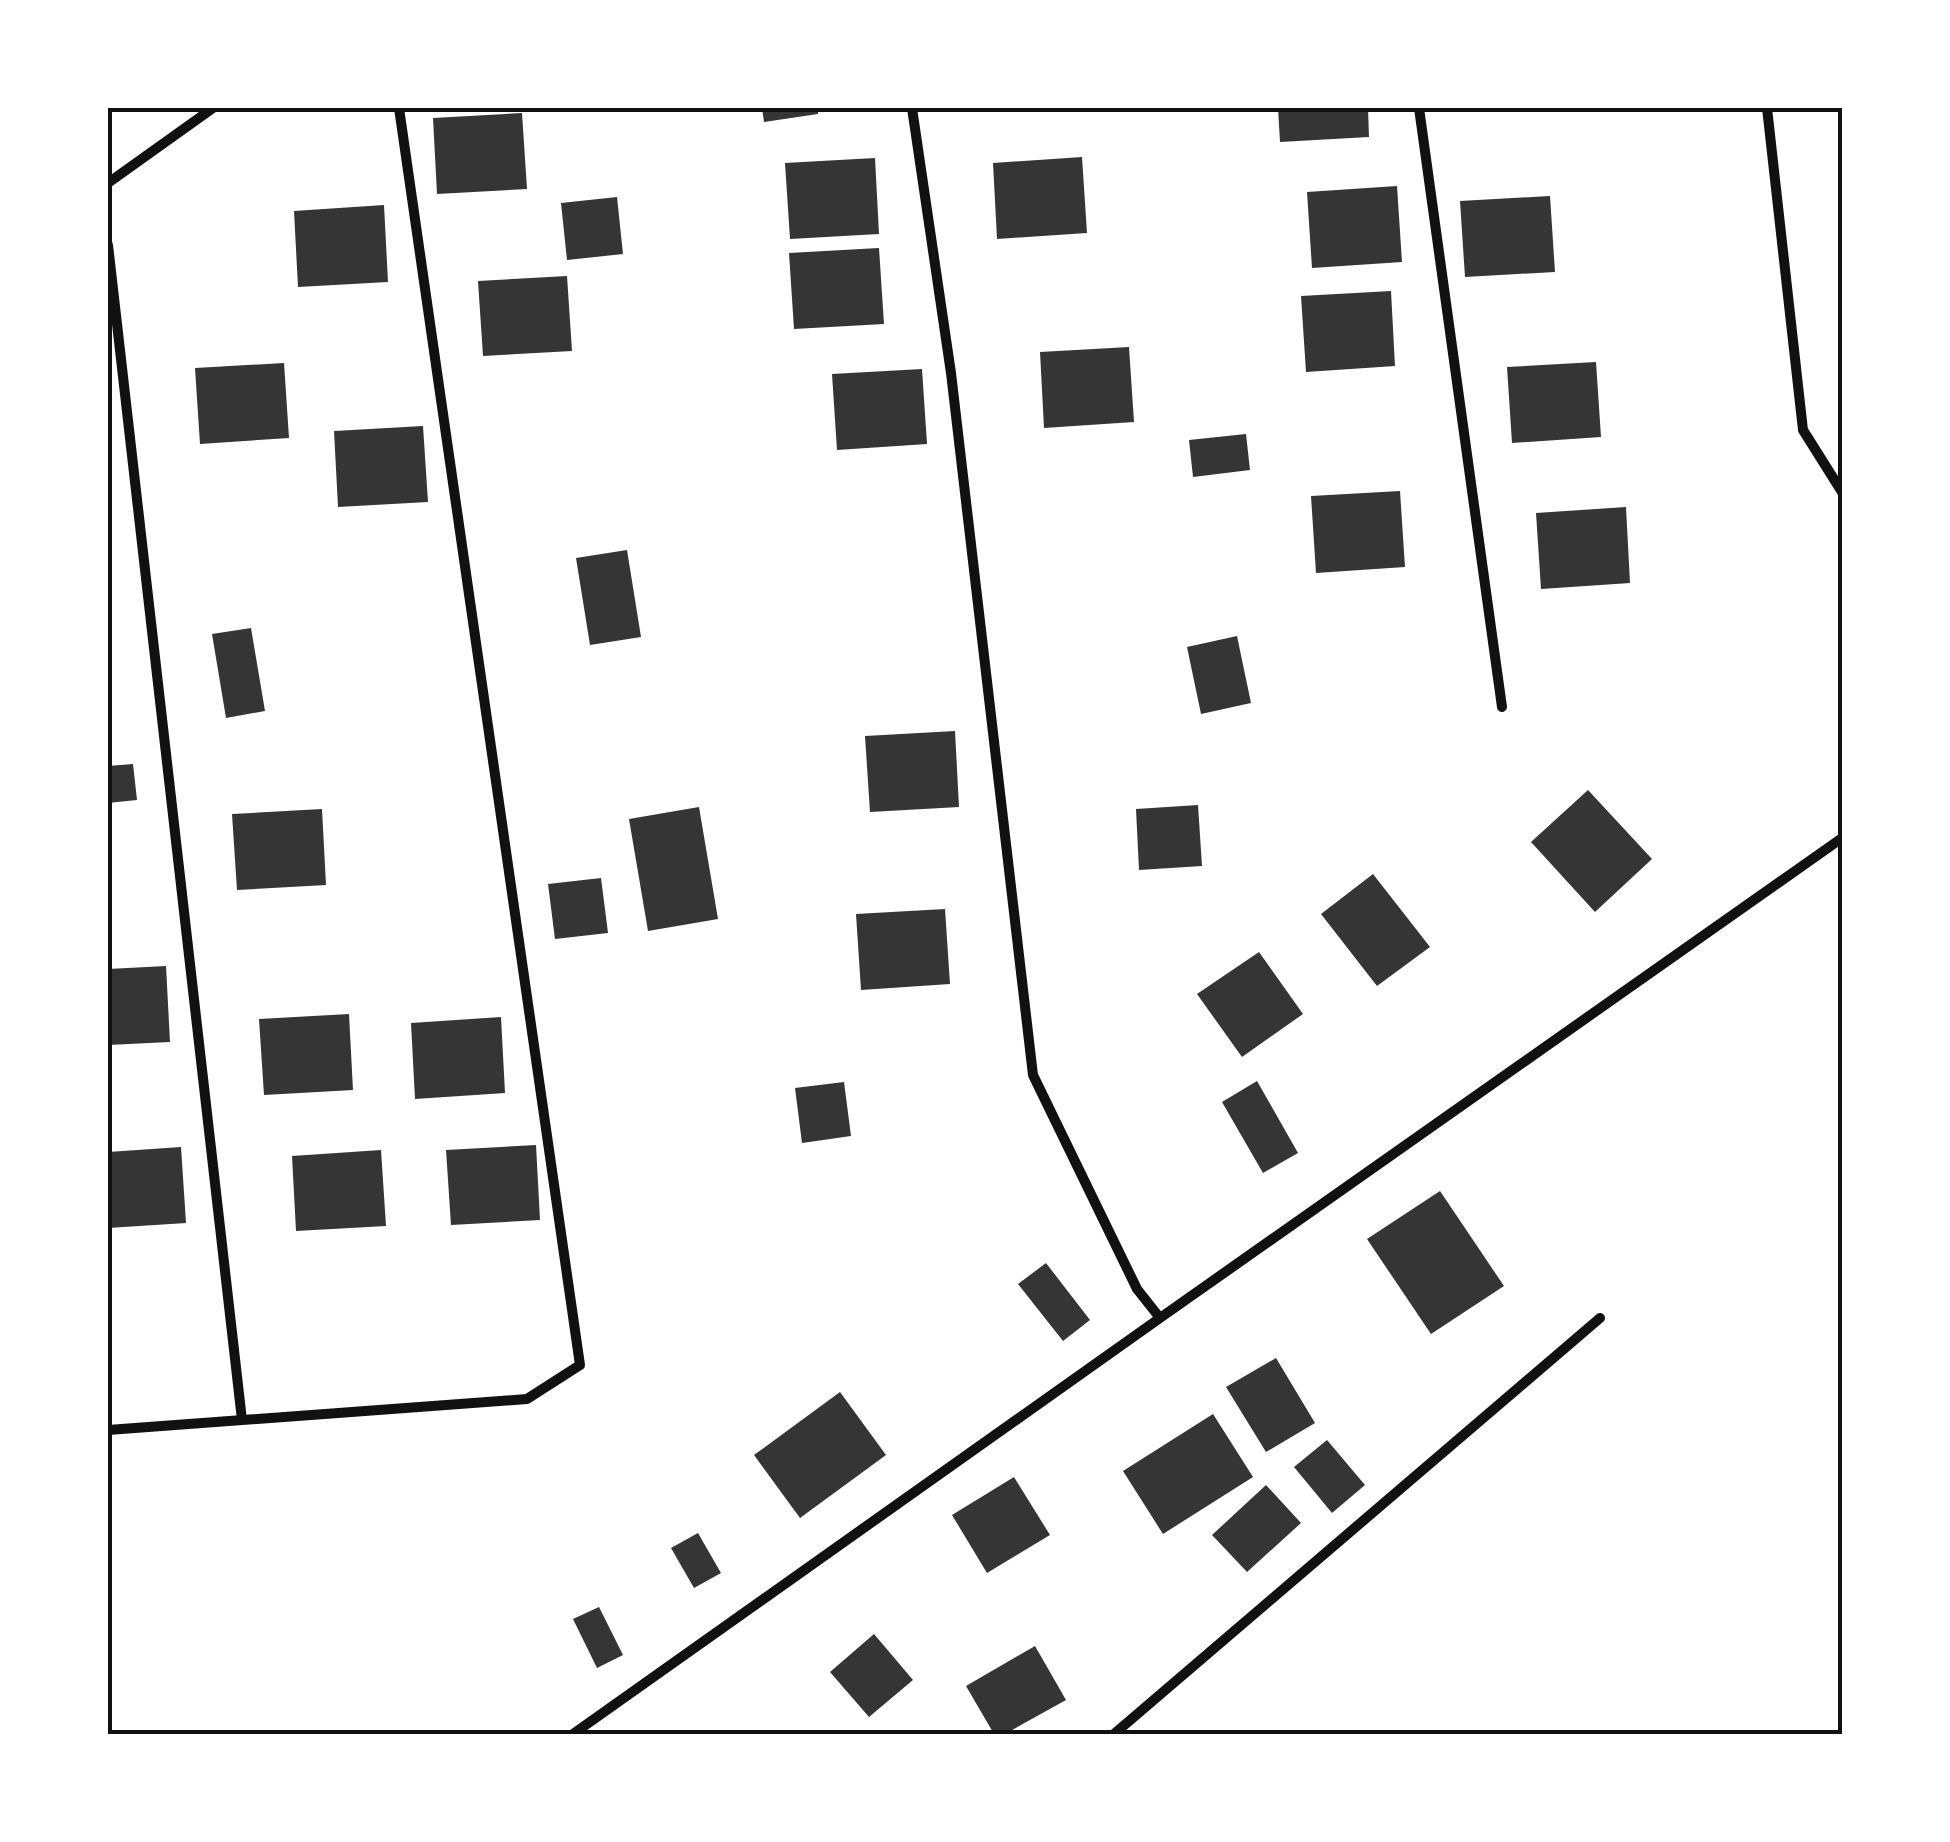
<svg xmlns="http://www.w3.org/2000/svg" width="1950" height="1842" font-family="Commissioner,sans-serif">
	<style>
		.building { fill: #353535 }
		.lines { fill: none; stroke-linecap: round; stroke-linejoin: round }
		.minor { stroke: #111; stroke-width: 10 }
		.neatline { fill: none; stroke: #111; stroke-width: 4 }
	</style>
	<rect width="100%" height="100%" fill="#fff"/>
	<path class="building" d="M762 108H818V114L764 122Z
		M1278 108H1368L1369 137 1280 142Z
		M522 113 527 189 437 194 433 118Z
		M1082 157 1087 233 997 239 993 163Z
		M875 158 879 234 790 239 785 163Z
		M1397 186 1402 262 1312 268 1307 192Z
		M1550 196 1555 272 1465 277 1460 201Z
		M617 197 623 254 567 260 561 203Z
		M384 205 388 282 298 287 294 211Z
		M879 248 884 324 794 329 789 253Z
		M567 276 572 351 483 356 478 281Z
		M1391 291 1395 366 1306 372 1301 296Z
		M1129 347 1134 422 1044 428 1040 352Z
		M1596 362 1601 437 1512 443 1507 367Z
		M284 363 289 438 200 444 195 368Z
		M922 369 927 444 837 450 832 374Z
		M423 426 428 502 338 507 334 431Z
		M1246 434 1250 470 1193 477 1189 440Z
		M1400 491 1405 567 1316 573 1311 496Z
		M1626 507 1630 583 1541 589 1536 513Z
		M627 550 641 637 590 645 576 558Z
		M251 628 265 711 226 718 212 634Z
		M1237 636 1251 703 1201 714 1187 647Z
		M955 731 959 807 870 812 865 736Z
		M133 764 137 800 108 803V766Z
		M1588 790 1652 859 1595 912 1531 842Z
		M1198 805 1202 866 1139 870 1136 809Z
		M699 807 718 919 648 931 629 819Z
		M322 809 326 885 237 890 232 814Z
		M1373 874 1430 947 1377 986 1321 914Z
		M601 878 608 933 555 939 548 884Z
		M945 909 950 984 861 990 856 914Z
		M1259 952 1303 1014 1242 1057 1197 994Z
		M166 966 170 1042 108 1045V969Z
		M349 1014 353 1090 264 1095 259 1019Z
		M501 1017 505 1093 415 1099 411 1023Z
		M1257 1081 1298 1153 1263 1173 1222 1102Z
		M844 1082 851 1136 802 1143 795 1088Z
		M536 1145 540 1220 451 1225 446 1150Z
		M181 1147 186 1223 108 1228V1152Z
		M381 1150 386 1226 296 1231 292 1156Z
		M1440 1191 1504 1286 1431 1334 1367 1239Z
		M1046 1263 1090 1320 1063 1341 1018 1284Z
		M1276 1358 1315 1423 1266 1452 1226 1387Z
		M840 1392 886 1455 800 1518 754 1455Z
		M1213 1414 1253 1477 1163 1534 1123 1471Z
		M1327 1440 1365 1485 1332 1513 1294 1467Z
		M1014 1477 1050 1535 987 1573 952 1515Z
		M1266 1485 1301 1523 1247 1572 1212 1535Z
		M698 1533 721 1573 694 1588 671 1548Z
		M599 1607 623 1655 597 1668 573 1619Z
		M874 1634 913 1680 869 1717 830 1672Z
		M1035 1646 1066 1700 1005 1734H994L966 1686Z"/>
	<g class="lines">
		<path class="minor" d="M1419 108 1502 707
			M1767 108 1803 430 1842 492
			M108 183 213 108
			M108 245 242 1420
			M1160 1318 1842 838
			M108 1430 527 1399 580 1365 399 108
			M573 1734 1160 1318 1137 1289 1033 1075 951 373 912 108
			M1114 1734 1600 1318"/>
	</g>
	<rect width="1950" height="1842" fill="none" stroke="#ffffff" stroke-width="220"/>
	<rect x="110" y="110" width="1730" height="1622" class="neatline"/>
</svg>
